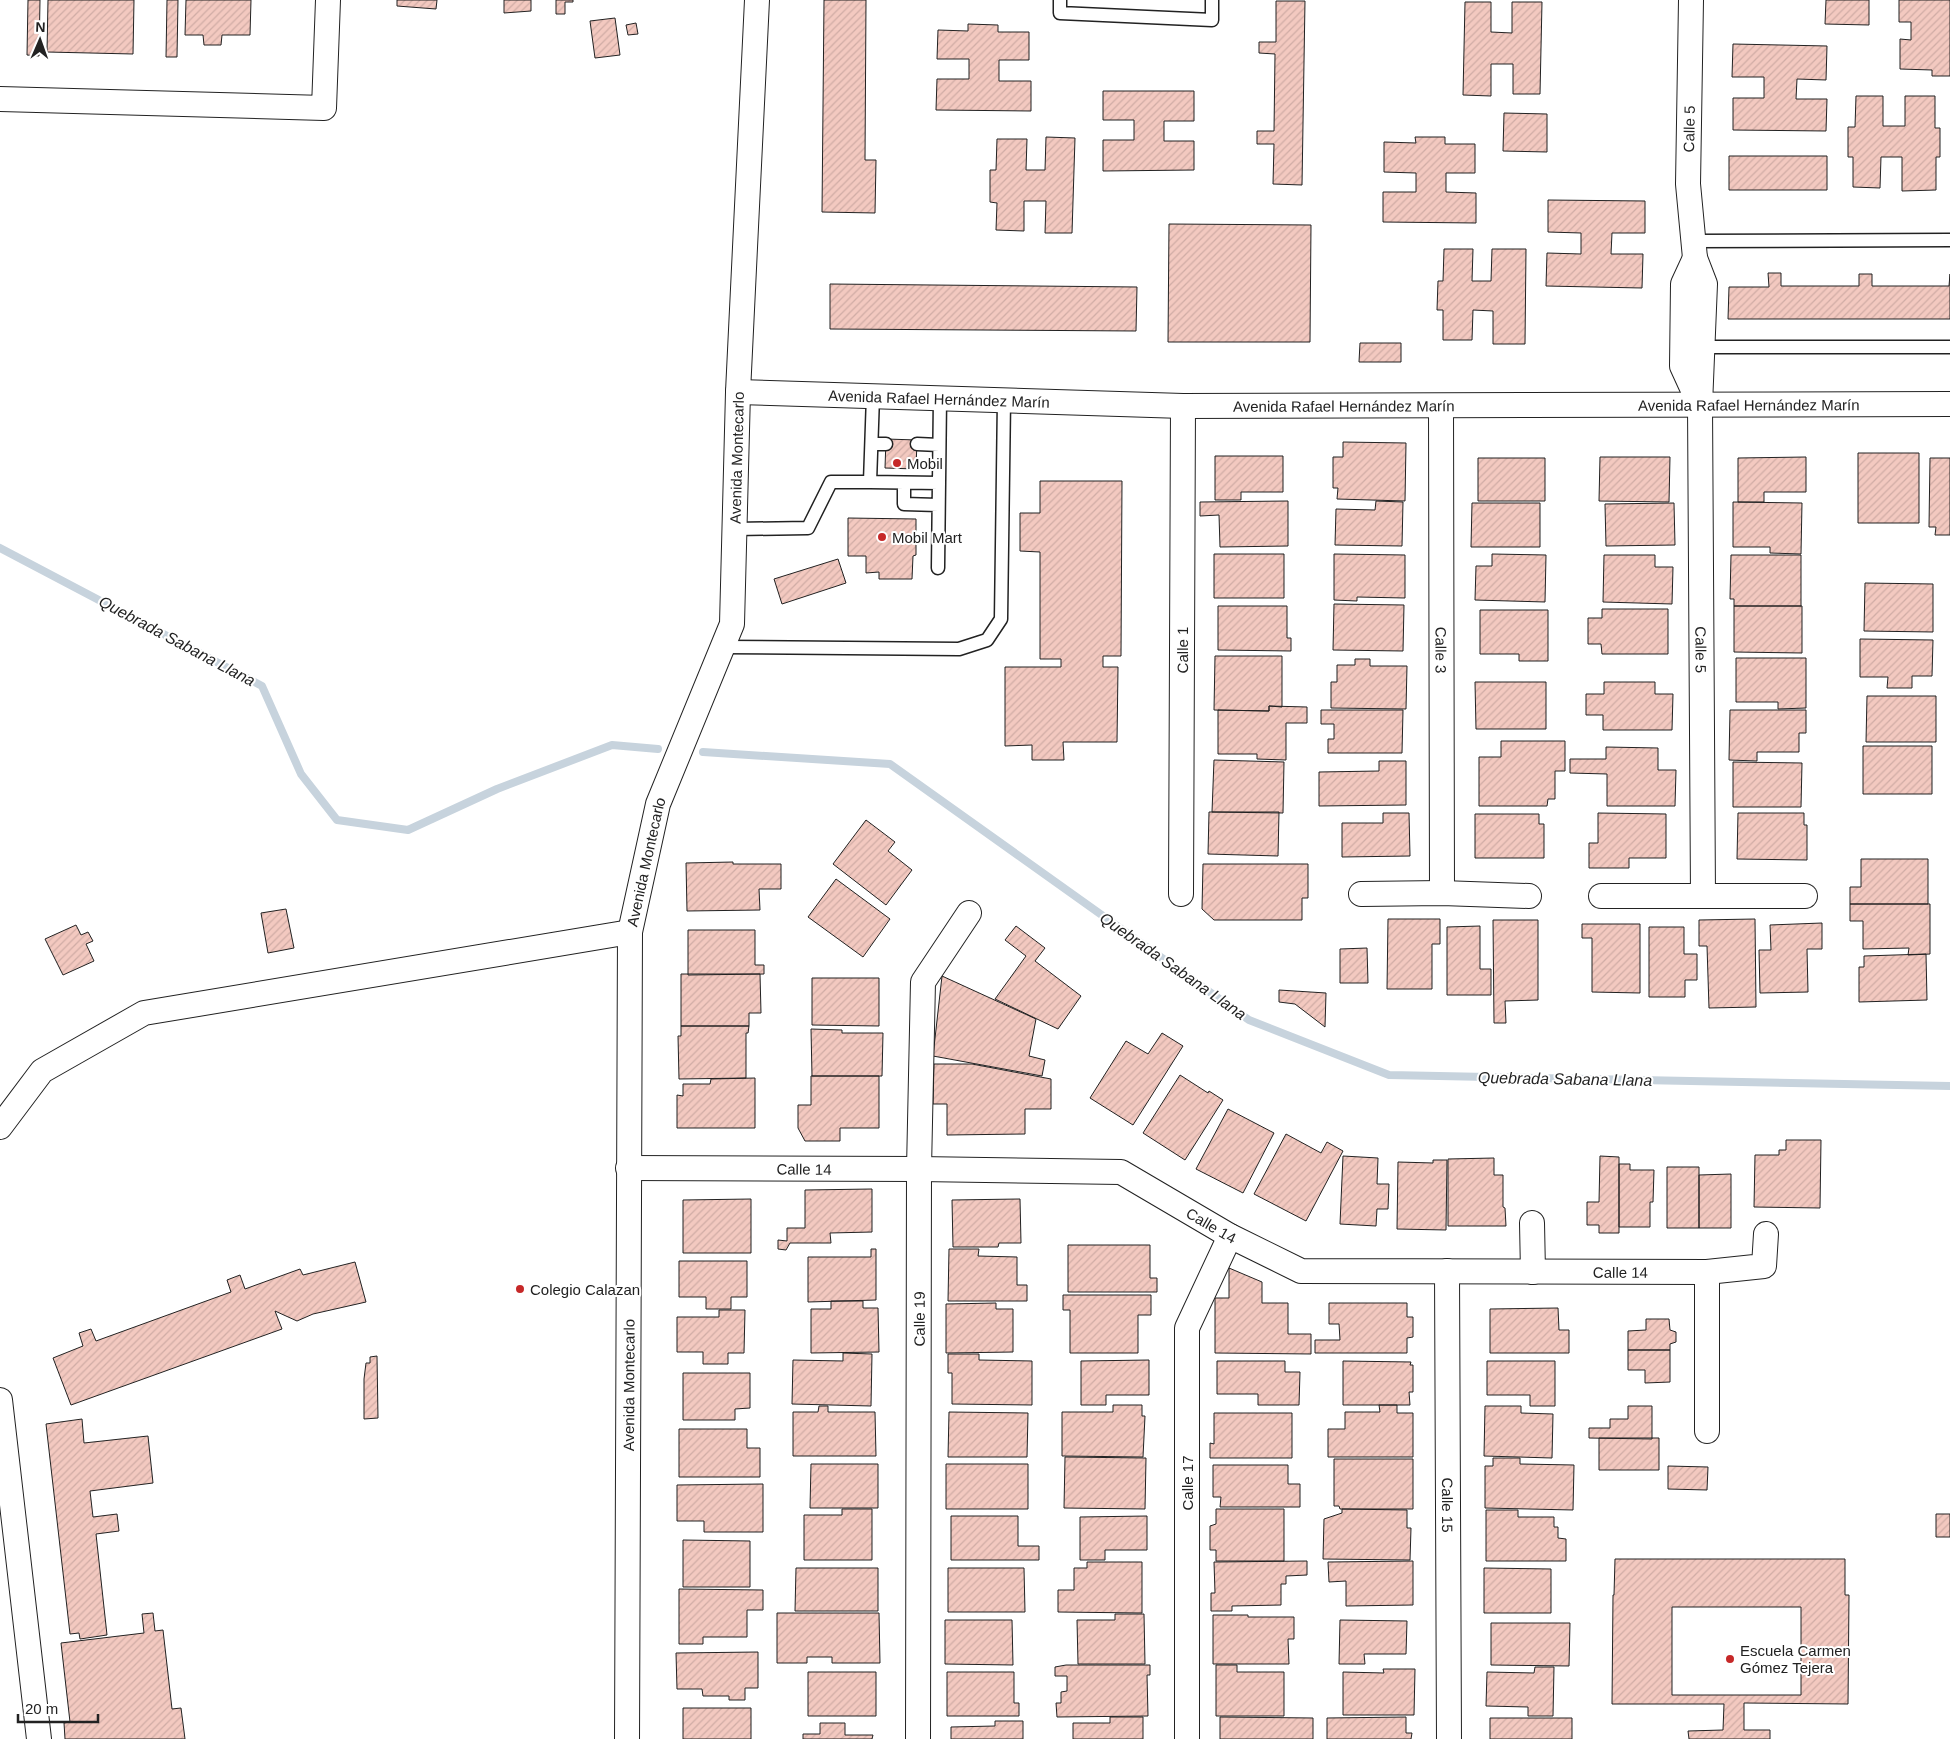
<svg xmlns="http://www.w3.org/2000/svg" width="1950" height="1739" font-family="Arial,sans-serif">
	<style>
		.lines { fill: none; stroke-linecap: round; stroke-linejoin: round }
		.stream { stroke: #c7d3dd; stroke-width: 8 }
		.building { fill: url(#building-hatch); stroke: #222; fill-rule: evenodd }
		.lane-casing { stroke: #222; stroke-width: 15 }
		.street-casing { stroke: #222; stroke-width: 26 }
		.lane { stroke: #fff; stroke-width: 12 }
		.street { stroke: #fff; stroke-width: 24 }
		.poi-dot { fill: #c62828; stroke: #fff; stroke-width: 2 }
		.labels { text-anchor: middle; dominant-baseline: central; stroke-width: 4; stroke-linejoin: round; paint-order: stroke }
		.street-label { font-size: 15px; fill: #222; stroke: #fff }
		.poi-label { font-size: 15px; fill: #222; stroke: #fff; text-anchor: start }
		.water-label { font-size: 16px; font-style: italic; fill: #222; stroke: #fff }
	</style>
	<defs>
		<pattern id="building-hatch" width="6" height="6" patternUnits="userSpaceOnUse" patternTransform="scale(1.25)"><rect width="6" height="6" fill="#f3c9c0"/><path d="M-1 1l2-2M0 6l6-6M5 7l2-2" fill="none" stroke="#d0aca5"/></pattern>
	</defs>
	<rect width="100%" height="100%" fill="#fff"/>
	<g class="lines">
		<path class="stream" d="M0 548 262 686 301 774 337 820 408 830 497 789 612 745 658 749
			M703 752 890 764 1249 1020 1389 1075 1950 1086"/>
	</g>
	<path class="building" d="M28 0H40L39 56 27 55Z
		M48 0H134L133 54 47 52Z
		M167 0H178L177 57H166Z
		M186 0H251L250 35H222L221 45H204L203 35H185Z
		M397 0H437L436 9 397 6Z
		M504 0H531V11L504 13Z
		M556 0H573V2H565V14H556Z
		M824 0H866L865 160H876L875 213 822 212Z
		M1826 0H1869V25L1825 24Z
		M1899 0H1950V76H1932V70L1900 69V39L1911 40V22H1899Z
		M1276 1H1305L1302 185 1273 184 1274 144H1257V131H1274L1275 54 1259 53V42H1276Z
		M1465 2H1491V32L1512 33V2H1542L1540 94H1513V64H1491V96L1463 95Z
		M615 18 620 55 595 58 590 21Z
		M636 23 638 34 628 35 626 25Z
		M968 24 998 25V32H1029V60H999V81H1031V111L936 110 937 79H969V59H937L938 30 968 31Z
		M1733 44 1827 46 1826 80 1797 79 1796 99H1827L1826 131 1733 130V98H1764V77H1732Z
		M1103 91H1194V121H1164V141H1194V170L1103 171V140H1134V120H1103Z
		M1856 96H1883V126H1905V96H1935V128H1940V157H1936V190L1902 191V157H1881L1880 188 1853 187V157H1848V127H1855Z
		M1504 113 1547 114V152L1503 151Z
		M1046 137 1075 138 1072 233H1045L1046 201H1024V231L996 230 997 203 990 202V170H996L997 139H1027L1026 170H1045Z
		M1415 137H1445V144H1475V173H1446V192L1476 193V223L1383 222V192H1416V173L1384 172V142L1416 143Z
		M1729 156H1827V190H1729Z
		M1548 200 1645 201V233H1612L1611 254H1643L1642 288 1546 286 1547 253 1581 254V233L1548 232Z
		M1169 224 1311 225 1310 342H1168Z
		M1444 249H1473L1472 281H1491L1492 249H1526L1525 344H1493V311L1473 310 1472 340H1443V310H1437L1438 281H1443Z
		M1768 273H1781V286H1859V274H1872V286H1949L1950 274V319H1728L1729 287H1769Z
		M830 284 1137 287 1136 331 830 329Z
		M1360 343H1401V362H1359Z
		M886 439 917 440 916 469 885 468Z
		M1343 442 1406 443 1405 501 1337 499 1338 488H1333V457H1343Z
		M1858 453H1919V523H1858Z
		M1215 456H1283V492H1241V500H1215Z
		M1600 457H1670L1669 502 1599 501Z
		M1806 457V492H1764V502H1738V458Z
		M1478 458H1545V501H1478Z
		M1930 458H1950V535H1935L1936 527H1929Z
		M1040 481H1122L1121 656H1103V667H1118L1117 742H1063L1064 760H1032V745L1005 746V667H1061V659H1040V552L1020 551V513H1040Z
		M1288 501V546L1220 547 1219 515 1200 516V502Z
		M1376 501 1403 502 1402 546 1335 545 1336 509 1375 510Z
		M1733 502 1802 503 1801 554 1770 553V547H1733Z
		M1472 503H1540V547H1471Z
		M1674 503 1675 545 1606 546 1605 504Z
		M848 518 916 519V555L913 556 912 579H879V572L866 573V556H848Z
		M1214 554H1284V598H1214Z
		M1334 554 1405 555V598L1357 597V601L1334 600Z
		M1492 554 1546 555 1545 602 1475 600 1476 566H1492Z
		M1604 555H1655V567H1673L1672 604 1603 602Z
		M1731 555H1801V606H1734V599H1730Z
		M838 559 846 583 782 604 774 579Z
		M1865 583 1933 584V632L1864 631Z
		M1334 604 1404 605 1403 651 1333 650Z
		M1218 606H1287V638H1291V651L1218 650Z
		M1734 606H1802V653L1734 652Z
		M1602 609H1668V654H1602L1601 644H1588V618H1602Z
		M1480 610H1548V661H1519V654H1480Z
		M1860 639 1933 640 1932 676H1912V688H1887L1888 677H1860Z
		M1215 656H1282V707L1269 706V711L1214 710Z
		M1736 658H1806V708L1778 709V702H1736Z
		M1355 659H1370V666H1407L1406 709 1331 708V682H1337V665H1355Z
		M1475 682H1546V729H1476Z
		M1604 682H1655V694H1673L1672 730H1603V715H1586V694H1604Z
		M1867 696H1936V742H1866Z
		M1269 706 1307 707V723H1286V760L1257 759V754H1218V710L1269 711Z
		M1321 710H1403L1402 753H1328V739H1334V724H1321Z
		M1730 710H1806V733H1799V752H1757V761L1729 760Z
		M1501 741H1565V771H1555V799H1548L1547 806H1479V757H1501Z
		M1863 746H1932V794H1863Z
		M1606 747 1658 748V770H1676L1675 806H1607V774L1570 773V759H1606Z
		M1214 760 1284 762 1283 813 1212 812Z
		M1379 761H1406V805L1319 806V772L1379 771Z
		M1733 762 1802 763 1801 807H1733Z
		M1209 812H1279L1278 856 1208 854Z
		M1383 813H1409L1410 856 1342 857V823H1383Z
		M1598 813 1666 814V858H1629V868H1589V843H1598Z
		M1738 813H1804V825H1807V860L1737 859Z
		M1475 814H1539V824H1544V858H1475Z
		M866 820 895 842 888 851 912 870 886 905 833 864Z
		M1861 859H1928V904H1850V887H1861Z
		M733 862V864H781V889H759L760 910 687 911 686 863Z
		M1203 864H1308V898H1302V920H1214L1202 909Z
		M836 879 890 919 863 957 808 917Z
		M1850 904H1930V954L1908 955 1909 948 1863 949V921H1850Z
		M286 909 294 948 268 953 261 913Z
		M1388 919H1440V944H1432V989H1387Z
		M1755 919 1756 1007 1709 1008 1707 946H1699V920Z
		M1493 920H1538V1000L1505 1001 1506 1023H1494Z
		M1822 923V949H1807L1808 992 1760 993 1759 950H1771L1770 925Z
		M1582 924H1640V993L1592 992V938H1582Z
		M76 925 81 935 88 932 93 941 86 944 94 961 63 975 45 939Z
		M1016 926 1045 948 1035 961 1081 996 1058 1029 995 999 1026 956 1005 940Z
		M1480 926V969H1491V995H1447V927Z
		M1649 927H1684V954H1697V980H1685V997H1649Z
		M688 930H755V965H764V974L688 975Z
		M1367 948 1368 983H1340V949Z
		M1926 954 1927 1000 1859 1002V967H1864V956Z
		M681 974H760L761 1013H749V1026H681Z
		M942 976 1036 1019 1029 1056 1045 1060 1042 1076 933 1056Z
		M812 978H879V1026L812 1025Z
		M1279 990 1326 993 1325 1027 1295 1004 1279 1002Z
		M681 1026H749L748 1033H746V1078L679 1079 678 1036H681Z
		M811 1029 842 1030V1033H883L882 1076H812Z
		M1162 1033 1183 1046 1133 1125 1090 1098 1126 1041 1148 1054Z
		M934 1064H972L1051 1079V1109H1025V1134L947 1135V1104H933Z
		M1180 1075 1208 1093 1209 1091 1223 1100 1185 1160 1143 1133Z
		M811 1076H879V1128H840V1141H805L798 1128V1105H811Z
		M755 1078V1128H677V1095L683 1096V1084H710L711 1079Z
		M1228 1109 1274 1133 1243 1193 1196 1169Z
		M1286 1134 1321 1153 1327 1142 1343 1151 1306 1221 1254 1194Z
		M1786 1140H1821L1820 1208 1754 1207 1755 1155H1779V1150H1786Z
		M1343 1156 1378 1158 1377 1184H1389L1388 1209H1377L1376 1226 1340 1224Z
		M1600 1156 1619 1157V1233H1599V1225H1587V1202H1599Z
		M1494 1158V1175H1503V1207L1505 1208 1506 1226H1448V1159Z
		M1433 1160H1447L1446 1230 1397 1229 1398 1162 1433 1163Z
		M1619 1164H1630V1170H1654L1653 1202H1650V1227H1619Z
		M1667 1167H1699V1228H1667Z
		M1731 1174V1228H1699V1175Z
		M872 1189V1232L830 1233 831 1243H790L786 1250 778 1249V1240L787 1241V1228H805V1190Z
		M751 1199V1253H683V1200Z
		M1020 1199 1021 1243H999L998 1247H953L952 1200Z
		M1068 1245H1150V1278H1157V1292H1068Z
		M871 1249H876V1300L808 1302V1257H871Z
		M949 1249H979L978 1256 1017 1257V1285H1027V1301H948Z
		M679 1261H747V1297H731V1309H706V1297H679Z
		M355 1262 366 1302 313 1314 297 1321 275 1311 282 1329 71 1405 53 1358 83 1346 79 1333 91 1329 96 1341 231 1292 227 1280 240 1275 245 1289 300 1269 303 1275Z
		M1229 1268 1262 1282V1303H1288V1334H1311V1354L1215 1353V1298H1229Z
		M1063 1295H1151V1315H1138V1353H1070V1310H1063Z
		M831 1301H863V1308H878L879 1352 811 1353V1309H831Z
		M996 1303V1309H1013V1352L946 1353V1304Z
		M1329 1303H1407V1317H1413V1337L1407 1338V1353H1315V1340H1340L1339 1324H1329Z
		M1558 1308 1559 1330H1569V1353H1490V1309Z
		M719 1310H745L744 1353H728V1364H703V1352H677V1317H719Z
		M1646 1319H1669L1670 1330 1676 1332V1342L1670 1344V1350H1628V1331L1646 1330Z
		M1628 1350H1670V1382L1645 1383V1370H1628Z
		M843 1353 872 1354 871 1406 792 1404 793 1360 843 1361Z
		M948 1354H979V1360L1032 1361V1405L952 1404V1373H948Z
		M377 1356 378 1418 364 1419V1379L366 1363H370V1357Z
		M1149 1360V1395H1106V1405H1081V1361Z
		M1217 1361H1285V1372H1300L1299 1405H1258V1394H1217Z
		M1343 1361 1411 1362 1410 1365H1413V1392H1409L1410 1405H1343Z
		M1487 1361H1555V1406H1530V1395H1487Z
		M683 1373H750V1408L735 1409V1420H683Z
		M1113 1405H1142V1416H1145L1143 1457 1062 1456V1412H1113Z
		M1379 1405H1397V1413H1413V1457H1328V1429H1345V1412H1380Z
		M819 1406H828V1412H875L876 1456H793V1412H818Z
		M1485 1406H1521V1413L1553 1414 1552 1458 1484 1456Z
		M1628 1406H1652V1439L1589 1438V1428H1610V1419H1628Z
		M949 1412 1028 1413 1027 1457H948Z
		M1214 1413H1292V1458H1210V1443L1214 1444Z
		M82 1419 84 1443 148 1436 153 1483 90 1491 93 1517 117 1514 119 1531 96 1534 107 1635 80 1639 79 1633 70 1634 46 1424Z
		M679 1429H747V1448H760V1477H679Z
		M1599 1438H1659V1470H1599Z
		M1065 1457 1146 1458 1145 1509 1064 1508Z
		M1493 1458H1520V1464L1574 1465 1573 1510 1485 1508V1466H1493Z
		M1334 1459H1413V1509H1340L1339 1506H1334Z
		M811 1464H878V1508H810Z
		M946 1464H1028V1509H946Z
		M1213 1465H1288V1484H1300V1507H1220L1221 1497H1213Z
		M1668 1466 1708 1467 1707 1490 1668 1489Z
		M763 1484V1532H704V1521H677V1485Z
		M842 1509H872V1560H804V1515H842Z
		M1216 1509H1284V1561H1216V1550H1210V1526L1216 1524Z
		M1342 1509 1407 1510V1528H1411L1410 1560 1323 1559 1324 1519 1342 1513Z
		M1486 1510H1518V1517H1554V1527H1558V1538L1566 1539V1561H1486Z
		M1936 1514H1950V1537H1936Z
		M951 1516H1018V1546H1039V1560H951Z
		M1147 1516V1550H1105V1560H1080V1517Z
		M683 1540 750 1541V1587H683Z
		M1615 1559H1845V1595H1849L1848 1704 1744 1703V1730H1770V1739H1689L1688 1731 1723 1730 1724 1704H1612L1613 1595H1614ZM1672 1607H1801V1695H1672Z
		M1307 1561V1575L1286 1576V1584H1281V1605L1232 1606V1611H1211V1593H1215L1214 1562Z
		M1413 1561V1605L1346 1606V1581L1329 1582 1328 1562Z
		M1087 1562H1142V1613L1058 1612V1590H1074V1568H1087Z
		M796 1568H878V1611H795Z
		M948 1568H1024L1025 1612H948Z
		M1484 1568 1551 1569V1613H1484Z
		M679 1589 763 1590V1610H747V1637H703V1644H679Z
		M153 1613 155 1631 163 1630 172 1709 181 1708 185 1739H65L64 1723 70 1722 61 1643 144 1633 142 1614Z
		M777 1613H879L880 1663H832V1657H807V1663H777Z
		M1115 1614H1144L1145 1664H1078L1077 1620H1115Z
		M1213 1615H1248V1617H1294V1639H1288L1289 1664H1213Z
		M945 1620H1012L1013 1665 945 1664Z
		M1340 1620 1407 1621 1406 1654H1364L1365 1664H1339Z
		M1491 1623H1570L1569 1666 1491 1665Z
		M758 1652V1688H745V1700H729V1696H703L702 1689H677L676 1653Z
		M1066 1665H1150V1675H1147L1148 1716 1057 1717 1056 1703H1061V1692L1067 1691V1676H1055V1667Z
		M1216 1665H1237V1672H1284V1716H1216Z
		M1535 1667H1554L1553 1716H1528V1707L1486 1706 1487 1672 1534 1673Z
		M1383 1669H1415L1414 1715H1343V1672L1384 1673Z
		M808 1672H876V1716H808Z
		M947 1672H1014V1703H1019V1716H947Z
		M683 1708H751V1739H683Z
		M1110 1717H1143V1739H1073V1723H1110Z
		M1220 1717 1313 1718V1739H1220Z
		M1406 1717V1733H1412L1411 1739H1327V1718Z
		M1490 1718H1572V1739H1490Z
		M995 1721H1023V1739H951V1727L995 1726Z
		M820 1723H845V1735H873L872 1739H803V1734H820Z"/>
	<g class="lines">
		<defs>
			<path id="lane" d="M1060 0V13L1212 20V0
				M1694 241 1950 240
				M1703 347H1950
				M872 444H886
				M917 444 939 445
				M870 482 939 483 940 398
				M904 483V504L938 505
				M735 529 808 528 831 482H870L873 396
				M938 568 939 483
				M723 647 959 649 987 640 1001 619 1004 400"/>
			<g id="street">
				<path id="s1" d="M1691 0 1688 184 1695 258 1705 284 1700 405 1703 896"/>
				<path d="M0 99 324 108 328 0"/>
				<path d="M1695 258 1683 284 1682 366 1698 401"/>
				<path id="s2" d="M738 392 1183 406 1950 404"/>
				<path id="s3" d="M1441 406 1442 893"/>
				<path id="s4" d="M1181 894 1183 406"/>
				<path d="M1361 894 1442 893 1529 896"/>
				<path d="M1601 896H1805"/>
				<path d="M0 1127 42 1071 144 1013 630 932"/>
				<path id="s5" d="M628 1168 919 1169 1121 1172 1230 1236 1301 1271 1707 1272 1764 1266 1766 1234"/>
				<path d="M1532 1223 1533 1272"/>
				<path id="s6" d="M1447 1271 1449 1739"/>
				<path d="M0 1400 39 1739"/>
				<path d="M1707 1431V1272"/>
				<path id="s7" d="M627 1739 630 932 658 804 732 624 738 392 757 0"/>
				<path id="s8" d="M918 1739 919 1169 923 982 969 913"/>
				<path d="M1187 1739V1328L1230 1236"/>
			</g>
		</defs>
		<use href="#lane" class="lane-casing"/>
		<use href="#street" class="street-casing"/>
		<use href="#lane" class="lane"/>
		<use href="#street" class="street"/>
	</g>
	<g class="poi-dot">
		<circle cx="897" cy="463" r="5"/>
		<circle cx="882" cy="537" r="5"/>
		<circle cx="520" cy="1289" r="5"/>
		<circle cx="1730" cy="1659" r="5"/>
	</g>
	<g class="labels">
		<g class="street-label">
			<text transform="translate(1689 129) rotate(-89)">Calle 5</text>
			<text stroke="none"><textPath href="#s2" startOffset="201">Avenida Rafael Hernández Marín</textPath></text>
			<text stroke="none"><textPath href="#s2" startOffset="1011">Avenida Rafael Hernández Marín</textPath></text>
			<text stroke="none"><textPath href="#s2" startOffset="606">Avenida Rafael Hernández Marín</textPath></text>
			<text stroke="none"><textPath href="#s7" startOffset="1299">Avenida Montecarlo</textPath></text>
			<text stroke="none"><textPath href="#s4" startOffset="244">Calle 1</textPath></text>
			<text stroke="none"><textPath href="#s3" startOffset="244">Calle 3</textPath></text>
			<text stroke="none"><textPath href="#s1" startOffset="652">Calle 5</textPath></text>
			<text stroke="none"><textPath href="#s7" startOffset="879">Avenida Montecarlo</textPath></text>
			<text stroke="none"><textPath href="#s5" startOffset="176">Calle 14</textPath></text>
			<text stroke="none"><textPath href="#s5" startOffset="598">Calle 14</textPath></text>
			<text stroke="none"><textPath href="#s5" startOffset="1018">Calle 14</textPath></text>
			<text stroke="none"><textPath href="#s8" startOffset="420">Calle 19</textPath></text>
			<text stroke="none"><textPath href="#s7" startOffset="354">Avenida Montecarlo</textPath></text>
			<text transform="translate(1187 1483) rotate(-90)">Calle 17</text>
			<text stroke="none"><textPath href="#s6" startOffset="234">Calle 15</textPath></text>
		</g>
		<g class="poi-label">
			<text x="907" y="463">Mobil</text>
			<text x="892" y="537">Mobil Mart</text>
			<text x="530" y="1289">Colegio Calazan</text>
			<text x="1740" y="1650">Escuela Carmen<tspan x="1740" dy="17">Gómez Tejera</tspan></text>
		</g>
		<g class="water-label">
			<text transform="translate(177 641) rotate(28)">Quebrada Sabana Llana</text>
			<text transform="translate(1173 966) rotate(35)">Quebrada Sabana Llana</text>
			<text transform="translate(1565 1079) rotate(1)">Quebrada Sabana Llana</text>
		</g>
	</g>
	<g transform="translate(40 40) rotate(2)" stroke="#ffffff" stroke-width="4" paint-order="stroke">
	<path d="M0-4L9 19L0 12L-9 19Z" fill="#222222"/>
	<text y="-8" font-size="14" font-weight="bold" text-anchor="middle" fill="#222222">N</text>
	</g>
	<path d="M18 1714v8h80v-8" fill="none" stroke="#222222" stroke-width="2.5"/>
	<text x="25" y="1714" font-size="15" fill="#222222" stroke="#ffffff" stroke-width="4" paint-order="stroke">20 m</text>
</svg>
